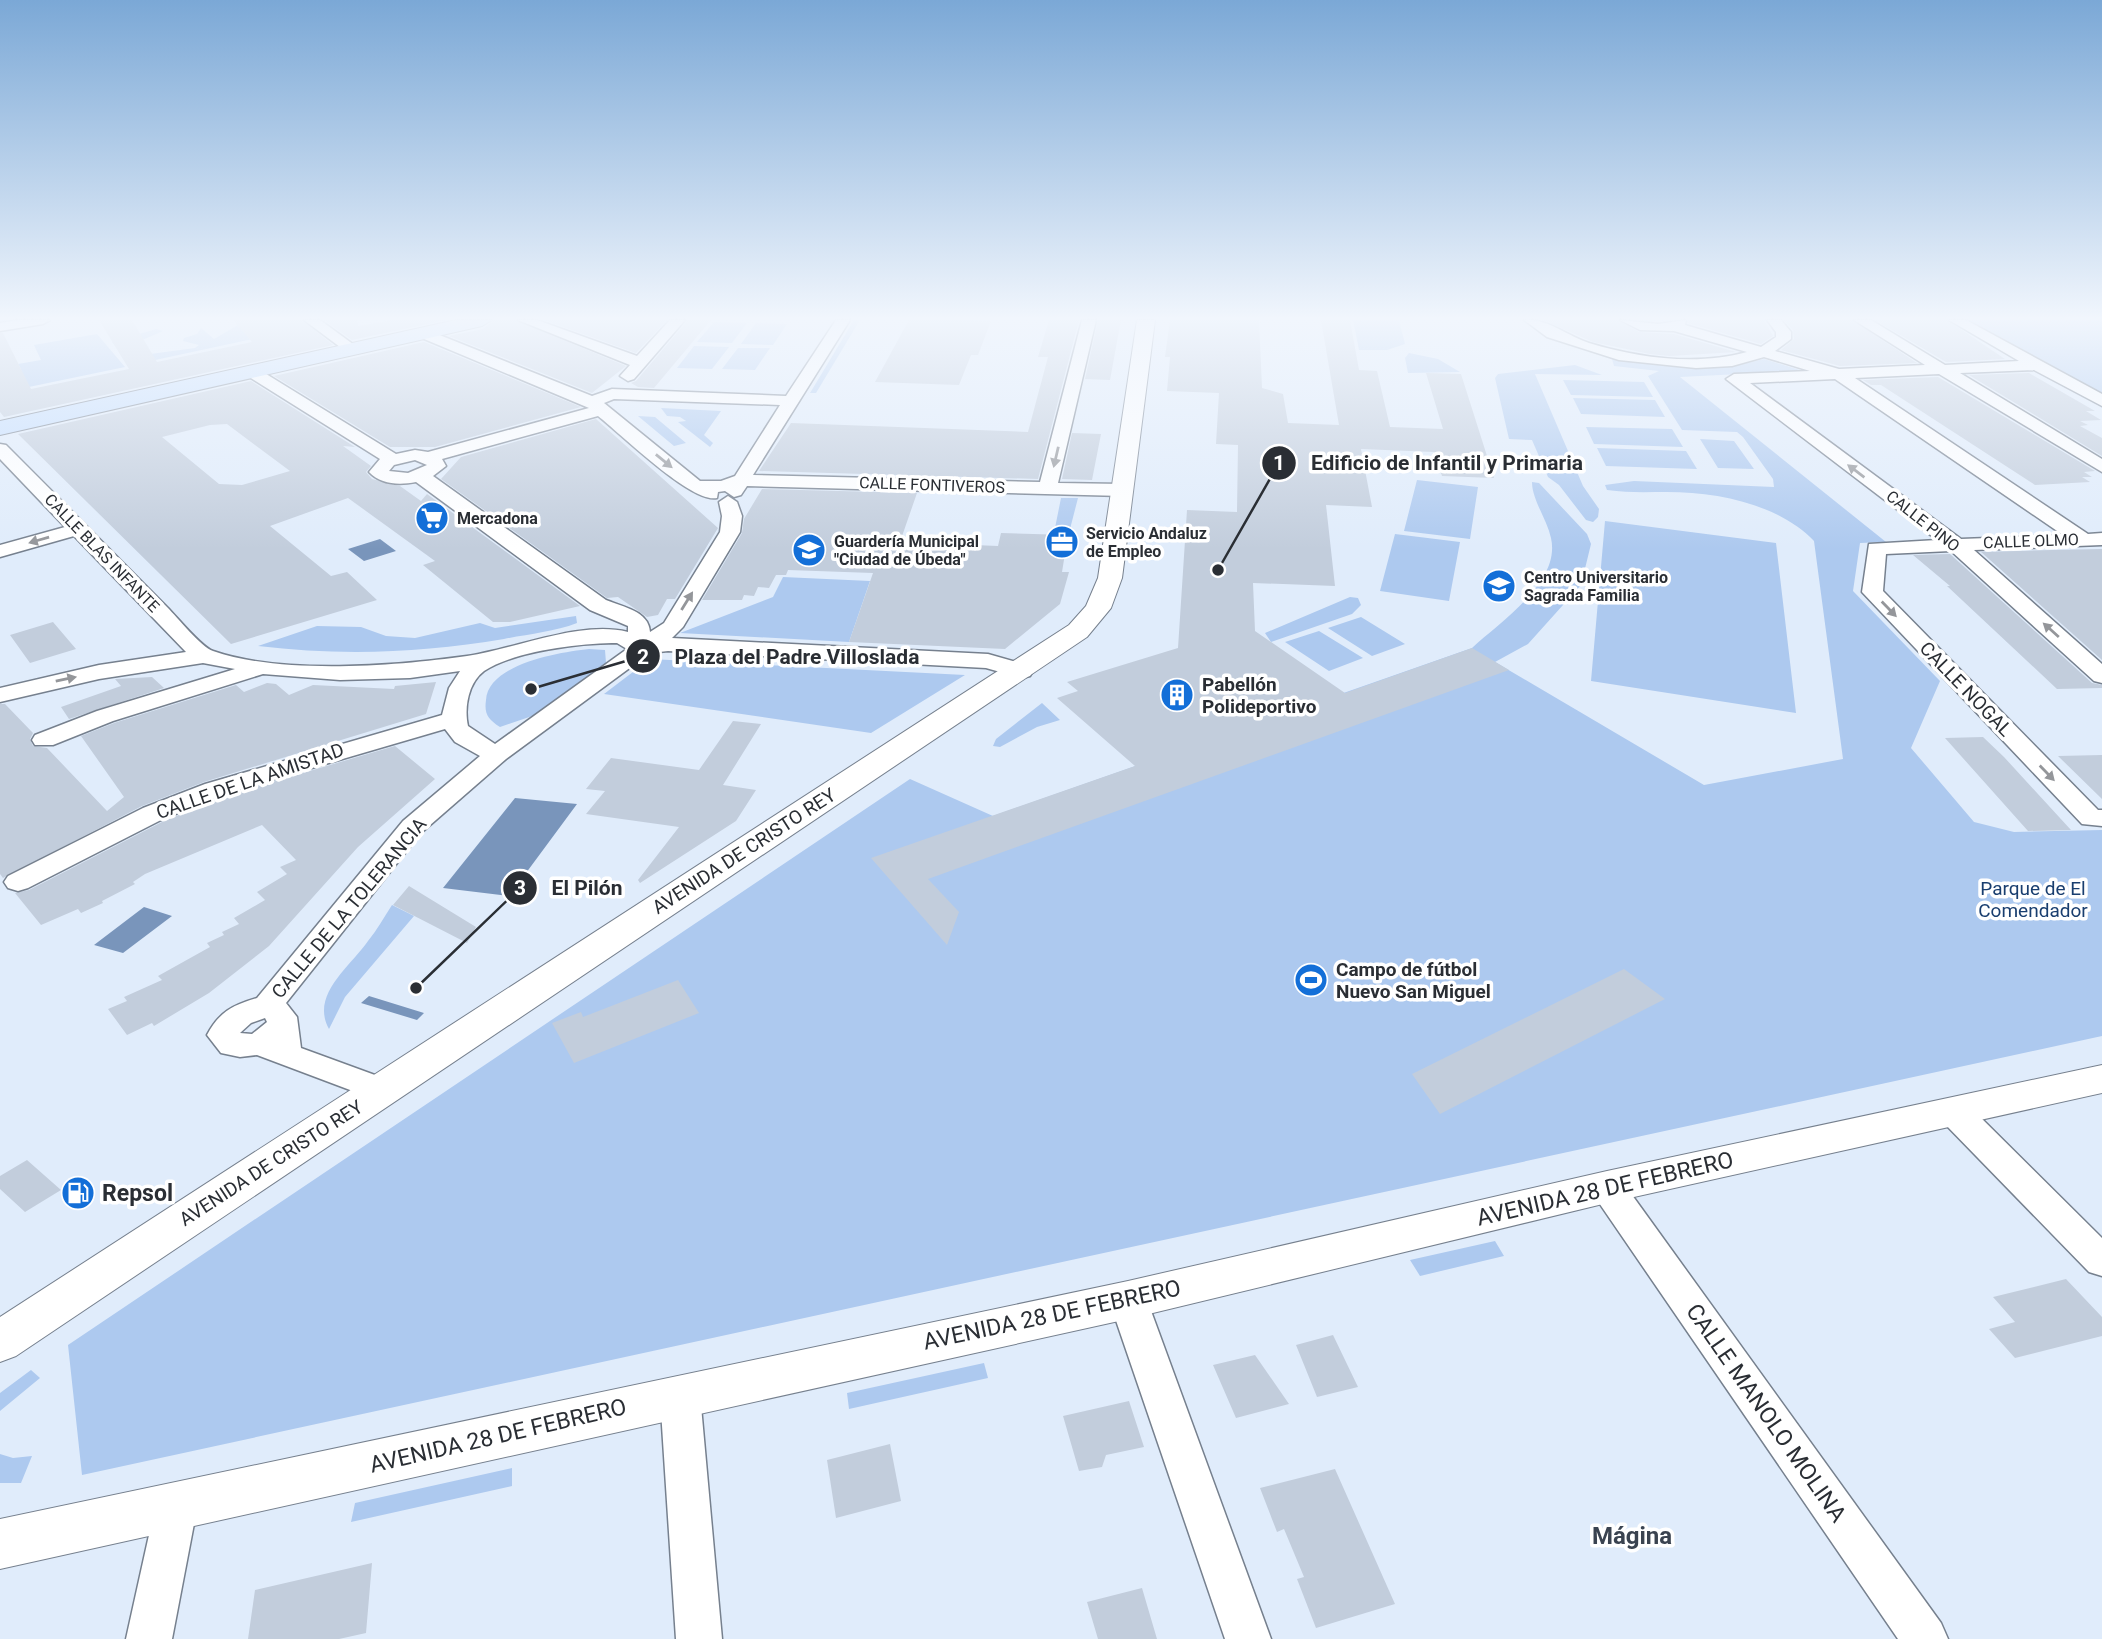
<svg xmlns="http://www.w3.org/2000/svg" width="2102" height="1639" font-family="Roboto,sans-serif">
	<style>
		.green { fill: #adc9ef }
		.water { fill: #7995bb }
		.building { fill: #c2cddc; fill-rule: evenodd }
		.lines { fill: none; stroke-linecap: round; stroke-linejoin: round }
		.minor-casing { stroke: #76808e; stroke-width: 3 }
		.tertiary-casing { stroke: #76808e; stroke-width: 2 }
		.secondary-casing { stroke: #76808e; stroke-width: 2 }
		.minor { fill: #fff; fill-rule: evenodd }
		.tertiary { fill: #fff; fill-rule: evenodd }
		.secondary { fill: #c5defe; fill-rule: evenodd }
		.oneway { fill: #94969a }
		.labels { text-anchor: middle; dominant-baseline: central; stroke-width: 7; stroke-linejoin: round; paint-order: stroke }
		.far-street-label { font-size: 16px; fill: #2a2e34; stroke: #fff }
		.far-poi-label { font-size: 16px; font-weight: bold; fill: #2a2e34; stroke: #fff; text-anchor: start }
		.poi-label { font-size: 19px; font-weight: bold; fill: #2a2e34; stroke: #fff; text-anchor: start }
		.street-label { font-size: 19px; fill: #2a2e34; stroke: #fff }
		.park-label { font-size: 19px; fill: #193e6f; stroke: #fff }
		.near-street-label { font-size: 23px; fill: #2a2e34; stroke: #fff }
		.near-poi-label { font-size: 23px; font-weight: bold; fill: #2a2e34; stroke: #fff; text-anchor: start }
		.near-neighbourhood-label { font-size: 24px; font-weight: bold; fill: #3a4350; stroke: #fff }
		.leader { fill: none; stroke: #2a2e34; stroke-width: 2.5 }
		.callout-dot { fill: #2a2e34; stroke: #fff; stroke-width: 2.5 }
		.mark-label { font-size: 21px; text-anchor: middle; font-weight: bold; fill: #fff }
		.callout-label { font-size: 21px; text-anchor: middle; font-weight: bold; fill: #2a2e34; stroke: #fff; stroke-width: 7; stroke-linejoin: round; paint-order: stroke }
	</style>
	<rect width="100%" height="100%" fill="#e0ecfb"/>
	<path class="green" d="M854 320H860L816 393H810Z
		M1353 320H1399L1405 344 1387 350H1359Z
		M1967 320H2102V394Z
		M714 322 747 323 732 343 697 342Z
		M756 323 787 324 773 345 741 344Z
		M238 325 304 328 132 365 112 342 156 329 163 331 140 341 143 355 195 348 199 345 183 341 184 338 197 334 201 328 214 339Z
		M97 334 125 367 0 393 11 374 21 369 18 364 41 360 34 345Z
		M694 346 729 347 712 369 677 368Z
		M738 348H770L755 370 722 369Z
		M1409 353 1438 359 1460 372 1408 373 1405 358Z
		M1612 359 1697 368 1734 366 1764 359 1803 371 1680 377 1886 542 1860 543 1853 591 1940 681 1911 748 1974 822 2014 832 2102 830V1036L82 1475 68 1345 910 779 993 816 1472 648C1501 621 1561 582 1551 538 1547 519 1532 500 1532 482L1539 483 1587 534 1591 544 1581 585 1528 644 1495 662 1704 785 1843 759 1814 541C1778 504 1718 492 1667 492 1647 492 1628 493 1607 490L1605 485 1634 481 1774 487 1773 479 1743 437 1737 432 1682 430 1648 376 1659 371 1614 366Z
		M1575 365 1602 375 1535 374 1583 486 1599 509 1598 517 1593 522 1586 520 1559 485 1548 477 1532 440 1509 439 1495 378 1498 374Z
		M1563 380 1644 382 1653 397 1571 395Z
		M1573 398 1655 400 1665 417 1581 414Z
		M661 408 721 411 704 435 713 443 710 447 678 422 686 421 680 417 667 416Z
		M638 416 655 417 686 443 674 446Z
		M1586 427 1672 429 1683 447 1594 444Z
		M1700 439 1734 441 1754 469 1718 468Z
		M1597 448 1686 451 1697 469 1606 466Z
		M1417 480 1478 487 1470 539 1404 531Z
		M1061 498H1078L1070 529 1055 528Z
		M1605 521 1776 543 1796 713 1591 681Z
		M1395 534 1460 542 1449 601 1380 591Z
		M783 577 870 581 849 642 680 633 773 597Z
		M1350 597 1358 598 1361 605 1352 614 1271 642 1265 633Z
		M576 616 577 623C554 632 528 634 504 639 422 653 341 656 258 646L317 626 361 627 386 636 415 638 480 623 495 628Z
		M1361 617 1405 644 1372 656 1328 628Z
		M1319 631 1363 658 1329 671 1285 642Z
		M589 649 605 650 606 663 541 713 500 727C488 719 484 714 486 700 488 664 560 652 589 649Z
		M650 659 965 675 871 733 604 694Z
		M1042 703 1060 720 1037 727 1000 747 993 746 996 739Z
		M392 905 414 916 345 997 329 1029C310 995 350 967 368 941 377 930 384 917 392 905Z
		M1495 1241 1504 1256 1420 1276 1410 1260Z
		M984 1363 988 1378 849 1409 847 1393Z
		M31 1370 40 1378 0 1411V1393Z
		M0 1454 13 1458 32 1456 21 1483H0Z
		M512 1468V1486L351 1522 355 1503Z"/>
	<path class="water" d="M380 539 396 551 364 561 348 549Z
		M515 798 577 804 509 896 443 888Z
		M144 907 172 916 123 953 94 945Z
		M369 996 424 1013 417 1020 361 1003Z"/>
	<path class="building" d="M99 320H132L157 362 252 342 233 320H302L333 345 4 417 0 412V333H3L31 389 129 369Z
		M324 320H357L358 326 393 320H446L352 340Z
		M494 320H515L626 366 592 393 449 336 483 329Z
		M544 320H667L636 353Z
		M688 320H711L654 388 638 387 631 383 636 381Z
		M909 320 991 321 978 355H971L959 385 875 382Z
		M1049 320H1079L1038 479 759 471 791 423 1028 432 1048 357H1038Z
		M1098 320H1121L1110 380 1085 379Z
		M1170 320H1259L1262 388 1283 394 1288 423 1339 425 1321 320H1350L1359 370 1377 371 1390 427 1443 429 1426 373 1461 374 1494 478 1442 476 1434 452 1361 449 1372 507 1326 505 1335 586 1253 583 1255 631 1345 693 1472 648 1509 670 928 879 959 912 947 945 871 858 1135 766 1057 698 1078 691 1067 682 1178 648 1187 510 1237 512 1238 445 1216 444 1219 393 1167 391 1170 357H1165Z
		M1543 320H1618L1639 332 1674 334 1736 352 1670 356 1650 354 1593 342Z
		M1688 320H1764L1773 336 1761 344 1688 323Z
		M1784 320H1852L1917 363 1840 366 1781 350 1794 339 1793 330Z
		M1875 320H1947L2005 359 1946 362Z
		M424 342 581 407 435 447H390L274 376Z
		M2029 373 2095 411H2086L2101 420 2080 421 2088 425 2080 426 2102 438V456L1969 375Z
		M1938 377 2095 471 2084 472 2092 477H2082L2090 482 2035 485 1881 385H1871L1863 380Z
		M251 381 355 447 343 446 371 466 366 472 372 479 400 486 421 501 427 494 580 606 510 622H493L423 565 435 561 348 498 270 526 331 576 347 572 377 600 231 644 18 434ZM227 424 290 471 242 485 219 484 162 437 210 425Z
		M596 419 718 528 675 599H667L658 615 647 617 618 597 607 598 441 479 461 457Z
		M1072 433 1101 434 1092 480 1062 479Z
		M762 489 917 493 900 542 998 546 1001 533 1068 535 1062 572H1069L1060 604 1005 649 849 642 873 573 788 570 786 575H776L769 588 758 587 754 596 744 595 742 600H702L742 533 744 519Z
		M2102 549V660L1981 552 2052 550Z
		M1950 554 2092 683 2102 685V688L2057 689 1947 586H1950L1913 555Z
		M53 622 76 649 30 663 10 635Z
		M152 677 164 688 69 719 61 707 121 686 115 679Z
		M436 682 426 714 204 782 142 806 3 878 0 874V704H5L33 733 30 739 33 746 47 748 107 811 124 797 81 736 114 723 236 685 244 692 267 683 276 684 289 695 313 685 394 689 395 686Z
		M733 721 761 724 723 785 756 790 736 821 640 883 638 880 679 827 586 814 605 791 586 789 611 758 699 770Z
		M1983 737 2004 757 2071 830 2028 831 1945 738Z
		M395 746 435 779 358 847 269 946 209 993 154 1026 152 1023 127 1035 108 1009 127 1001 124 997 162 980 158 976 210 947 207 943 224 935 222 932 239 924 234 918 265 900 257 892 287 874 280 867 296 860 262 825 145 874 133 882 135 884 102 901 103 903 81 913 78 909 41 925 15 893 29 890 162 822 224 796Z
		M2102 755V799L2058 756Z
		M409 886 476 927 467 943 393 905Z
		M1624 969 1665 999 1440 1114 1412 1074Z
		M678 980 699 1013 574 1063 552 1023 581 1012 583 1017Z
		M27 1160 61 1190 25 1212 0 1189V1176Z
		M2066 1279 2102 1317V1336L2015 1358 1989 1329 2015 1322 1993 1297Z
		M1333 1335 1358 1387 1317 1397 1296 1345Z
		M1255 1355 1289 1404 1236 1418 1213 1365Z
		M1129 1401 1144 1447 1106 1455 1102 1467 1079 1471 1063 1416Z
		M890 1444 901 1501 836 1518 827 1460Z
		M1335 1469 1395 1604 1316 1628 1297 1579 1304 1577 1284 1529 1277 1532 1260 1488Z
		M372 1563 366 1633 339 1639H248L255 1590Z
		M1142 1588 1157 1639H1098L1087 1602Z"/>
	<g class="lines">
		<defs>
			<path id="minor" d="M18 320H50L43 324 0 331V323Z
				M304 320H320L361 350 358 353H348Z
				M518 320H537L637 356 670 320H685L634 379 628 381 620 376 630 365Z
				M836 320H850L753 475 1040 482 1082 320H1096L1058 483 1123 484 1132 490 1123 496 747 486 741 495 734 497 725 491 718 492 717 498C692 504 620 433 598 416L442 459 446 466 433 476 606 600C623 607 649 611 650 632L664 623 720 532 722 516 719 502 728 496 737 502 742 516 740 532 683 627 672 638 988 654 1030 666 1033 671 1030 676 1022 678 986 668 668 651 650 653 506 759 421 833 286 1003 297 1017 301 1048 394 1082 398 1090 394 1098 382 1102 257 1055 240 1057 221 1053 207 1035C219 1012 233 1005 257 998L403 821 480 756 455 742 445 729 223 794 161 820 28 888 18 891 8 888 4 882 8 876 143 808 205 784 442 715 449 688 460 671 410 678 340 680 263 674 113 721 53 745H35L32 740 35 735 97 711 235 669 203 663 99 679 0 702V688L99 665 186 652 74 536 0 557V545L65 527 0 459V444L6 445C60 499 114 553 167 607 178 618 201 647 213 651 283 675 395 666 467 656 516 649 580 620 628 632V626L590 610 416 482C400 485 381 485 369 472L380 459 246 375V369H258L396 454 415 450 428 452 589 408 417 336V330H427L592 396 612 389 786 396ZM614 399 780 405 735 476 721 481H700L604 403ZM415 460 427 465 408 473 389 471 394 465ZM617 643 627 649 495 744 468 726C464 708 468 683 484 671 514 651 581 643 617 643ZM265 1018 267 1022 252 1034 240 1033 251 1023Z
				M1524 320C1547 318 1567 336 1589 343 1638 358 1697 366 1747 352L1674 331 1640 330 1620 320 1658 324 1686 320 1685 325 1761 347 1776 337V332L1767 320H1781L1791 332V339L1775 351 1839 369 1925 365 1854 320H1871L1945 365 2019 361 1949 320H1966L2102 394V406L2034 370 1960 373 2102 459V472L1939 374 1855 378 2088 534 2102 533V545L1974 550 2102 664V683L2094 681 1951 551 1886 554 1883 591 2098 810H2102V826L2082 824 1862 592 1869 544 1937 540 1726 379 1734 374 1810 371 1764 357 1732 366 1696 368 1619 360 1547 337ZM1835 379 2063 535 1961 539 1750 383Z
				M1954 1100 1966 1103 2102 1238V1276L2089 1272 1942 1121 1937 1112 1942 1103Z
				M1607 1173 1619 1177 1941 1623 1948 1639H1898L1595 1197 1590 1187 1595 1177Z
				M1128 1284 1141 1289 1147 1300 1271 1639H1225L1109 1300 1115 1289Z
				M680 1377 694 1383 700 1395 722 1639H676L660 1395 666 1383Z
				M176 1488 191 1494 197 1508 172 1639H126L155 1508 161 1494Z"/>
			<path id="tertiary" d="M1137 320H1155L1122 578 1111 608 1087 637 16 1356 0 1362V1317L1069 625 1086 606 1098 578Z
				M2102 1065V1093L1607 1203 1128 1319 0 1569V1519L1128 1281 1607 1171Z"/>
			<path id="secondary" d="M456 320H492L482 326 0 435V421Z"/>
		</defs>
		<use href="#minor" class="minor-casing"/>
		<use href="#tertiary" class="tertiary-casing"/>
		<use href="#secondary" class="secondary-casing"/>
		<use href="#minor" class="minor"/>
		<use href="#tertiary" class="tertiary"/>
		<use href="#secondary" class="secondary"/>
	</g>
	<defs><path id="oneway-solid" d="M-6-.8H1V-3.2L6.5 0L1 3.2V.8H-6Z" transform="scale(1.75)"/></defs>
	<g class="oneway">
		<use href="#oneway-solid" transform="translate(1056 457) rotate(103)"/>
		<use href="#oneway-solid" transform="translate(664 461) rotate(39)"/>
		<use href="#oneway-solid" transform="translate(1856 471) rotate(-143)"/>
		<use href="#oneway-solid" transform="translate(39 540) rotate(164)"/>
		<use href="#oneway-solid" transform="translate(687 601) rotate(-58)"/>
		<use href="#oneway-solid" transform="translate(1889 609) rotate(46)"/>
		<use href="#oneway-solid" transform="translate(2051 630) rotate(-138)"/>
		<use href="#oneway-solid" transform="translate(66 679) rotate(-12)"/>
		<use href="#oneway-solid" transform="translate(2047 773) rotate(46)"/>
	</g>
	<linearGradient id="sky" x2="0" y2="1"><stop stop-color="#7ba8d6"/><stop offset="0.58" stop-color="#f1f6fd"/><stop offset="1" stop-color="#f1f6fd" stop-opacity="0"/></linearGradient>
	<rect width="2102" height="549" fill="url(#sky)"/>
	<defs>
		<symbol id="supermarket-disc" viewBox="-11 -11 22 22"><circle r="9.5" fill="#136fd8" stroke="#fff"/><path d="M-6-5.5h2.5l.6 2H6L4.5 2H-2.5L-4.4-4H-6ZM-1.5 3.2a1.3 1.3 0 1 0 .1 0ZM3 3.2a1.3 1.3 0 1 0 .1 0Z" fill="#fff"/></symbol>
		<symbol id="office-disc" viewBox="-11 -11 22 22"><circle r="9.5" fill="#136fd8" stroke="#fff"/><path d="M-6-3h4V-5.5h4V-3h4V5H-6ZM-1-4.5V-3h2v-1.5ZM-6 0V1H6V0Z" fill="#fff"/></symbol>
		<symbol id="school-disc" viewBox="-11 -11 22 22"><circle r="9.5" fill="#136fd8" stroke="#fff"/><path d="M0-5L7-2L0 1L-7-2ZM-4 1L0 2.5L4 1V4Q0 6-4 4Z" fill="#fff"/></symbol>
		<symbol id="university-disc" viewBox="-11 -11 22 22"><circle r="9.5" fill="#136fd8" stroke="#fff"/><path d="M0-5L7-2L0 1L-7-2ZM-4 1L0 2.5L4 1V4Q0 6-4 4Z" fill="#fff"/></symbol>
		<symbol id="building-disc" viewBox="-11 -11 22 22"><circle r="9.5" fill="#136fd8" stroke="#fff"/><path d="M-4-6H4V6H1V3H-1V6H-4ZM-2.5-4.3h1.7v1.8h-1.7ZM.8-4.3h1.7v1.8H.8ZM-2.5-1h1.7V.8h-1.7ZM.8-1h1.7V.8H.8Z" fill="#fff"/></symbol>
		<symbol id="stadium-disc" viewBox="-11 -11 22 22"><circle r="9.5" fill="#136fd8" stroke="#fff"/><path d="M0-5a6.5 5 0 1 0 0 10a6.5 5 0 1 0 0-10ZM-3.5-1.8h7v3.6h-7Z" fill="#fff"/></symbol>
		<symbol id="fuel-disc" viewBox="-11 -11 22 22"><circle r="9.5" fill="#136fd8" stroke="#fff"/><path d="M-5.5-6h7V0h2V4h1.3V-2.5L3-4.5l.8-.8L6-3V5H2.5V1h-1V6h-7ZM-4.2-4.7v3.2H.2V-4.7Z" fill="#fff"/></symbol>
	</defs>
	<g fill-rule="evenodd">
		<use href="#supermarket-disc" x="413" y="499" width="38" height="38"/>
		<use href="#office-disc" x="1043" y="523" width="38" height="38"/>
		<use href="#school-disc" x="790" y="531" width="38" height="38"/>
		<use href="#university-disc" x="1480" y="567" width="38" height="38"/>
		<use href="#building-disc" x="1158" y="676" width="38" height="38"/>
		<use href="#stadium-disc" x="1292" y="961" width="38" height="38"/>
		<use href="#fuel-disc" x="59" y="1174" width="38" height="38"/>
	</g>
	<g class="labels">
		<g class="far-street-label">
			<text transform="translate(932 485) rotate(2)">CALLE FONTIVEROS</text>
			<text transform="translate(1923 521) rotate(38)">CALLE PINO</text>
			<text transform="translate(2031 541) rotate(-2)">CALLE OLMO</text>
			<text transform="translate(102 553) rotate(46)">CALLE BLAS INFANTE</text>
		</g>
		<g class="far-poi-label">
			<text x="457" y="518">Mercadona</text>
			<text x="1086" y="533">Servicio Andaluz<tspan x="1086" dy="18">de Empleo</tspan></text>
			<text x="834" y="541">Guardería Municipal<tspan x="834" dy="18">"Ciudad de Úbeda"</tspan></text>
			<text x="1524" y="577">Centro Universitario<tspan x="1524" dy="18">Sagrada Familia</tspan></text>
		</g>
		<g class="poi-label">
			<text x="1202" y="684">Pabellón<tspan x="1202" dy="22">Polideportivo</tspan></text>
			<text x="1336" y="969">Campo de fútbol<tspan x="1336" dy="22">Nuevo San Miguel</tspan></text>
		</g>
		<g class="street-label">
			<text transform="translate(1966 689) rotate(46)">CALLE NOGAL</text>
			<text transform="translate(250 781) rotate(-19)">CALLE DE LA AMISTAD</text>
			<text transform="translate(744 851) rotate(-33)">AVENIDA DE CRISTO REY</text>
			<text transform="translate(349 908) rotate(-50)">CALLE DE LA TOLERANCIA</text>
			<text transform="translate(271 1163) rotate(-33)">AVENIDA DE CRISTO REY</text>
		</g>
		<g class="park-label">
			<text x="2033" y="888">Parque de El<tspan x="2033" dy="22">Comendador</tspan></text>
		</g>
		<g class="near-street-label">
			<text transform="translate(1605 1189) rotate(-13)">AVENIDA 28 DE FEBRERO</text>
			<text transform="translate(1052 1315) rotate(-12)">AVENIDA 28 DE FEBRERO</text>
			<text transform="translate(1766 1413) rotate(55)">CALLE MANOLO MOLINA</text>
			<text transform="translate(498 1436) rotate(-13)">AVENIDA 28 DE FEBRERO</text>
		</g>
		<g class="near-poi-label">
			<text x="102" y="1193">Repsol</text>
		</g>
		<g class="near-neighbourhood-label">
			<text x="1632" y="1536">Mágina</text>
		</g>
	</g>
	<path class="leader" d="M1218 570L1279 463M531 689L643 656M416 988L520 888"/>
	<g class="callout-dot">
		<circle cx="1218" cy="570" r="7"/>
		<circle cx="531" cy="689" r="7"/>
		<circle cx="416" cy="988" r="7"/>
		<circle cx="1279" cy="463" r="18"/>
		<circle cx="643" cy="656" r="18"/>
		<circle cx="520" cy="888" r="18"/>
	</g>
	<g class="mark-label">
		<text x="1279" y="470">1</text>
		<text x="643" y="664">2</text>
		<text x="520" y="895">3</text>
	</g>
	<g class="callout-label">
		<text x="1447" y="470">Edificio de Infantil y Primaria</text>
		<text x="797" y="664">Plaza del Padre Villoslada</text>
		<text x="587" y="895">El Pilón</text>
	</g>
</svg>
